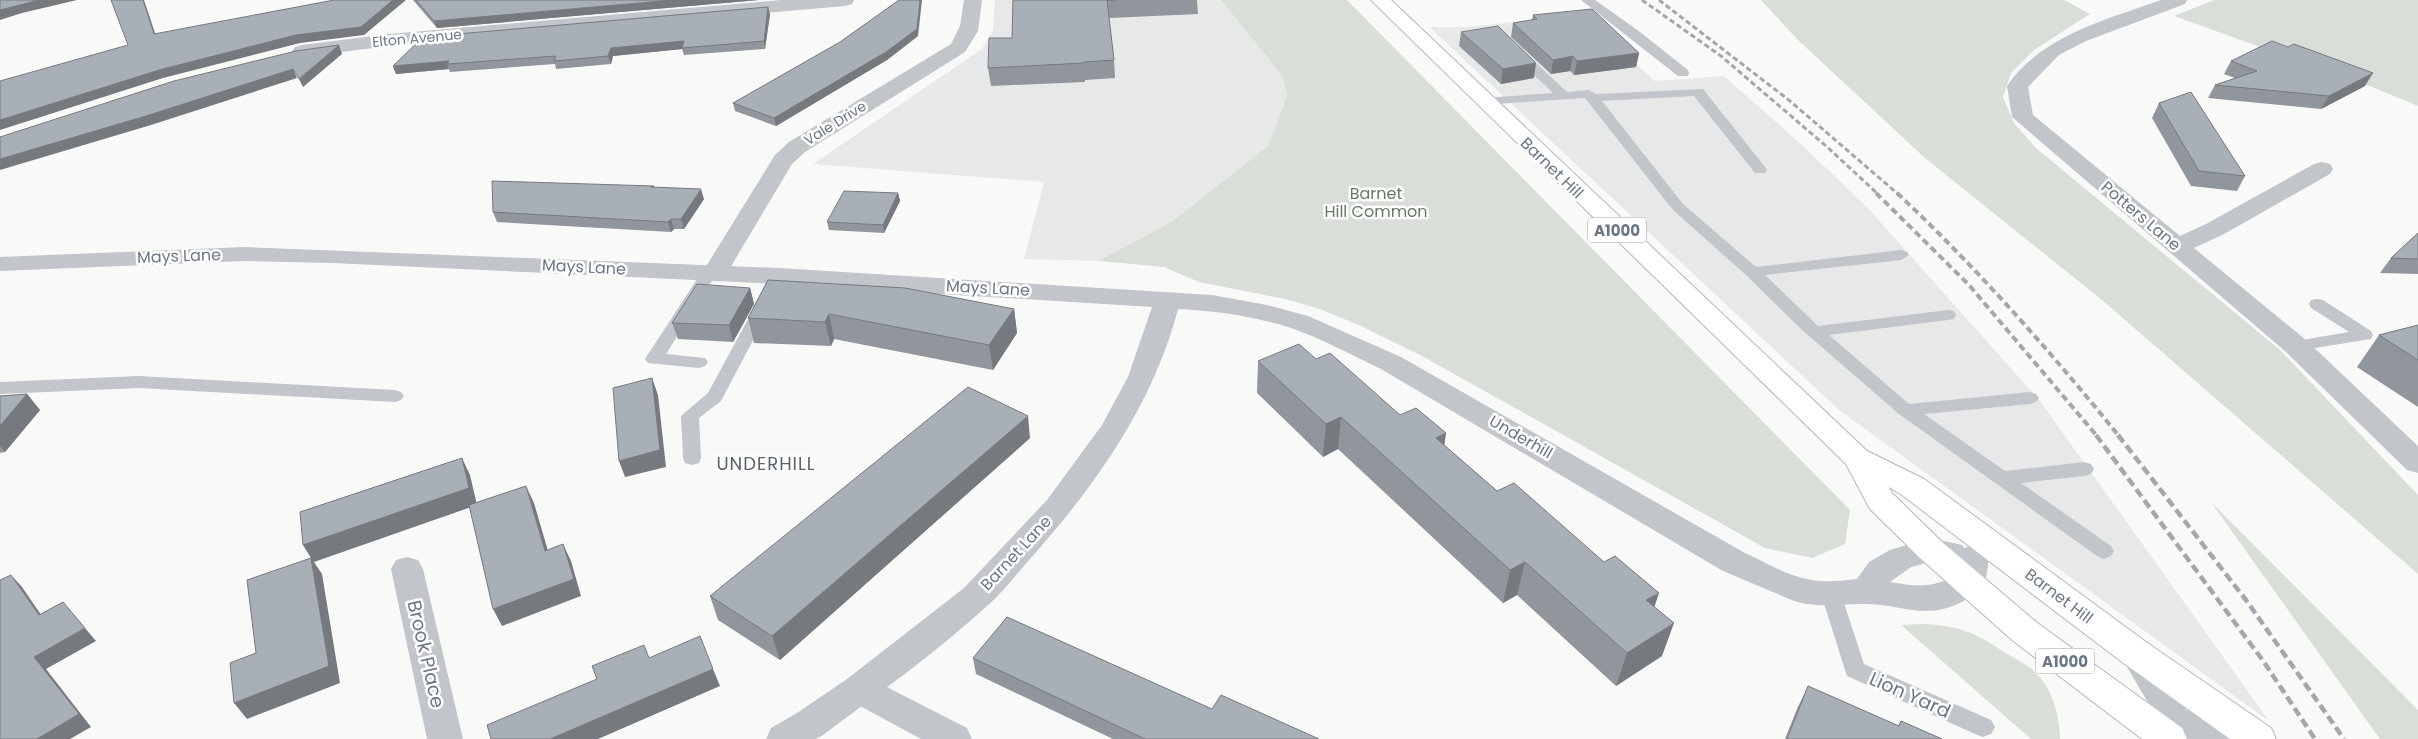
<svg xmlns="http://www.w3.org/2000/svg" width="2418" height="739" font-family="Poppins,sans-serif">
	<style>
		.built { fill: #e7e9e8 }
		.green { fill: #d9ded8 }
		.lines { fill: none; stroke-linecap: round; stroke-linejoin: round }
		.primary-casing { stroke: #b3b7bb; stroke-width: 2 }
		.service { fill: #c2c5c9; fill-rule: evenodd }
		.minor { fill: #c2c5c9; fill-rule: evenodd }
		.tertiary { fill: #c2c5c9; fill-rule: evenodd }
		.primary { fill: #fff; fill-rule: evenodd }
		.rail-far2 { stroke: #a4a8ae; stroke-width: 3; stroke-dasharray: 5.5 3; stroke-linecap: butt }
		.rail-far1 { stroke: #a4a8ae; stroke-width: 4; stroke-dasharray: 7 4; stroke-linecap: butt }
		.rail { stroke: #a4a8ae; stroke-width: 4.5; stroke-dasharray: 9 4.5; stroke-linecap: butt }
		.wall { fill: #91969d }
		.shaded-wall { fill: #767a7f }
		.building { fill: #a9afb6; stroke: #767a7f }
		.labels { text-anchor: middle; dominant-baseline: central; stroke-width: 5; stroke-linejoin: round; paint-order: stroke }
		.far-street-label { font-size: 14px; fill: #6c7785; stroke: #fff }
		.shield { fill: #fff; stroke: #98a0aa; stroke-width: 1 }
		.shield-label { font-size: 15px; font-weight: bold; fill: #6c7785 }
		.street-label { font-size: 16px; fill: #6c7785; stroke: #fff }
		.park-label { font-size: 16px; fill: #677866; stroke: #fff }
		.neighbourhood-label { font-size: 18px; letter-spacing: 1px; fill: #59616b; stroke: #fff }
		.near-street-label { font-size: 19px; fill: #6c7785; stroke: #fff }
	</style>
	<rect width="100%" height="100%" fill="#f9faf8"/>
	<path class="built" d="M995 0H1221L1283 77 1287 96 1268 146 1171 222 1098 261 1024 259 1044 182 813 164 982 49 993 30Z
		M1581 15 1655 81 1724 76 1802 145 1868 208 2040 401 2269 721 1839 410 1429 27H1467Z"/>
	<path class="green" d="M1221 0H1347L1850 510 1845 544 1812 558 1765 548 1422 356 1363 327 1320 309 1285 299 1199 282 1164 267 1098 261 1171 222 1268 146 1287 96 1283 77Z
		M1761 0H2064L2090 14 2034 50 2011 73 2003 97 2014 123 2036 148 2280 350 2418 495V574L2102 300 1925 158 1798 40Z
		M2214 0H2418V106L2372 87 2174 16Z
		M2211 502 2418 710V739H2380Z
		M1924 624C1961 626 1975 633 2006 653 2015 659 2027 664 2035 672 2052 688 2060 716 2060 739H2031L1901 625Z"/>
	<g class="lines">
		<defs>
			<path id="primary" d="M1371 0H1391L1867 451 1924 479 2146 642 2271 728 2276 739H2230L2122 662 1902 495 1889 487 1892 493 1942 542 2036 622 2182 728 2187 739H2142L2012 640 1920 558 1870 509 1846 464Z"/>
		</defs>
		<use href="#primary" class="primary-casing"/>
		<path class="service" d="M1581 0H1595L1640 32 1688 70 1689 73 1688 76H1678Z
			M1518 49 1522 50 1567 92 1589 90 1596 94 1703 89 1765 167 1767 170 1765 173H1755L1694 96 1602 101 1683 204 1756 267 1901 250 1907 252 1909 255 1901 260 1765 275 1818 326 1948 310 1954 311 1956 315 1954 319 1948 320 1829 335 1909 404 2030 392 2036 394 2039 398 2036 402 2030 404 1924 414 2005 471 2084 462 2091 464 2094 469 2091 474 2084 476 2021 483 2111 546 2114 551 2111 556 2104 559 2097 556 1899 414 1801 329 1746 275 1673 210 1585 98 1479 105 1477 102 1484 98 1553 93 1514 56 1512 53Z
			M709 268 715 270 717 273 666 354 705 358 708 362 705 366 699 368 648 363 645 359 703 270Z
			M2317 299 2323 300 2371 331 2373 335 2371 339 2296 351 2290 350 2287 346 2290 342 2349 332 2311 308 2309 304 2311 300Z
			M761 305 767 306 769 310 721 401 699 418 701 458 699 463 692 465 685 463 683 458 681 416 708 393 753 310 755 306Z
			M139 376 395 390 401 392 404 396 401 400 395 402 139 388 0 394V382Z
			M1831 586 1838 588 1841 594 1864 664 1991 720 1995 727 1991 734 1983 737 1975 734 1847 676 1821 594 1824 588Z"/>
		<path class="minor" d="M781 0H854L852 4 845 6 389 46 302 57 295 55 292 51 295 47 302 45 389 34Z
			M964 0H982L978 31 965 52 805 152 792 164 724 278 715 281 706 278 702 273 775 155 789 142 951 44 960 26Z
			M2161 0H2187L2185 4 2086 41 2059 55 2028 87 2033 115 2180 236 2206 224 2314 164 2322 162 2330 164 2333 169 2330 174 2224 234 2194 248 2306 340 2418 446V473L2407 470 2286 352 2012 117 2007 86C2042 35 2106 20 2161 0Z
			M407 557 418 560 423 569 463 739H427L391 569 396 560Z
			M2137 641 2149 645 2175 685 2186 710 2200 712 2250 728 2255 739H2179L2161 734 2147 701 2120 655 2125 645Z
			M859 674 871 679 967 728 972 739H921L847 699 841 689 847 679Z"/>
		<path class="tertiary" d="M244 247 779 268 1212 295 1267 305 1308 316 1401 357 1745 553C1765 562 1786 575 1807 579 1823 583 1841 581 1857 579L1869 562 1890 550 1931 538 1962 545 1964 548 1973 545 1984 549C1990 559 1988 566 1986 578 1984 590 1977 594 1967 599 1928 622 1906 605 1867 604 1841 603 1819 609 1794 601L1723 571 1381 369C1352 355 1322 339 1291 328 1254 316 1216 311 1178 309 1153 405 1095 486 1030 559 1016 575 1002 593 986 607 935 653 878 694 823 735L816 739H766L771 728 797 713 847 679 964 588 1047 500 1102 425 1128 377 1152 307 779 284 332 263 244 261 0 271V257ZM1931 562 1951 565 1956 563 1954 576C1931 589 1915 586 1890 582L1911 567Z"/>
		<use href="#primary" class="primary"/>
		<path class="rail-far2" d="M1642 0 1721 56 1826 146 1878 194
			M1659 0 1790 101 1898 194"/>
		<path class="rail-far1" d="M1876 193 1969 285 2097 436
			M1897 193C1977 268 2050 351 2119 436"/>
		<path class="rail" d="M2096 435 2264 662 2315 739
			M2118 435 2246 600 2344 739"/>
	</g>
	<path class="wall" d="M413 0H759L437 28Z
		M1013 0H1197L1198 14 1109 18 1114 60 1115 78 1085 80V82L991 86 988 68 1012 38Z
		M770 14 765 49 684 55 682 49 613 56 611 64 556 69 555 64 450 72 449 69 396 74 393 66Z
		M1533 15 1639 53 1636 67 1574 75 1570 71 1551 74 1511 37 1513 23 1532 20Z
		M1461 32 1534 78 1501 84 1459 46Z
		M918 36 887 60 776 126 735 111 733 103Z
		M2288 47 2365 86 2321 109 2208 98 2215 85 2235 78 2224 74 2231 61Z
		M2159 103 2245 176 2237 191 2191 186 2152 118Z
		M654 187 704 199 684 229H674L671 232 497 222 493 212Z
		M898 193 900 201 884 233 829 230 827 222Z
		M2418 233V274L2380 273 2391 258Z
		M768 280 1014 309 1017 333 993 370 834 339 831 346 754 343 748 318Z
		M750 288 754 304 733 342 678 339 672 323Z
		M2418 325V407L2357 367 2379 335Z
		M1316 359 1400 415 1446 433 1444 445 1497 491 1604 562 1654 607 1662 656 1616 686 1517 595 1503 603 1338 449 1323 457 1257 393 1258 361Z
		M27 394 40 410 5 452 0 453V396Z
		M1030 438 780 660 718 620 710 596Z
		M973 658 1319 739H1113L976 674Z
		M1808 686 1898 726 1901 721 1942 739H1785L1797 709Z"/>
	<path class="shaded-wall" d="M39 0H77L22 13 0 20V10Z
		M143 0H144L158 42 154 34Z
		M393 0H406L364 35 300 43 163 78 0 130V120L159 70Z
		M674 0H759L437 28 434 21Z
		M920 0H922L918 36 887 60 776 126 774 118Z
		M768 7 770 14 765 49 764 41Z
		M684 41 682 49 613 56 611 64 608 56 611 48Z
		M339 45 342 54 303 87 299 79Z
		M1639 53 1636 67 1574 75 1577 61Z
		M1573 56 1570 71 1551 74 1553 60Z
		M449 61 447 64 449 69 396 74 393 66Z
		M1536 63 1534 78 1501 84 1503 69Z
		M293 69 297 78 151 125 0 170V159Z
		M2373 73 2365 86 2321 109 2329 96Z
		M701 189 704 199 684 229 681 219Z
		M898 193 900 201 884 233 883 225Z
		M671 219 674 229 671 232 668 222Z
		M750 288 754 304 733 342 729 325Z
		M1014 309 1017 333 993 370 989 345Z
		M829 314 834 339 831 346 825 322Z
		M652 378 658 395 666 467 625 477 619 461Z
		M27 394 40 410 5 452 0 446V426Z
		M1028 416 1030 438 780 660 772 636Z
		M1341 417 1338 449 1323 457 1326 424Z
		M1446 433 1441 466 1436 438Z
		M462 458 470 475 477 505 314 562 322 574 340 683 247 719 234 703 311 558 303 545Z
		M526 486 534 503 553 568 545 551Z
		M563 544 571 561 581 596 502 626 493 609Z
		M1525 562 1517 595 1503 603 1510 570Z
		M11 575 22 587 50 628 39 615Z
		M1659 593 1648 626 1646 600Z
		M1674 623 1662 656 1616 686 1627 653Z
		M85 628 96 641 46 669 91 727 70 739H37L34 657Z
		M713 669 720 686 598 739H550Z"/>
	<path class="building" d="M0 0H39L0 10Z
		M111 0H143L154 34 334 0H393L361 27 296 35 159 70 0 120V81L128 45Z
		M416 0H674L434 21Z
		M899 0H920L917 29 886 52 774 118 733 103 840 42Z
		M1013 0H1116H1107L1114 60 1084 62V63L988 68 989 38H1012Z
		M768 7 764 41 682 48 684 41 611 48 608 56 554 61 556 56 447 64 449 61 393 66 423 37Z
		M1592 9 1639 53 1577 61 1573 56 1553 60 1513 23 1537 19 1533 15Z
		M1498 26 1536 63 1503 69 1461 32Z
		M2272 41 2288 47 2294 44 2373 73 2329 96 2215 85 2257 71 2231 61Z
		M339 45 299 79 293 69 146 116 0 159V137L174 81 296 51Z
		M2191 92 2245 176 2199 171 2159 103Z
		M492 181 654 186 651 187 701 189 681 219H671L668 222 493 212Z
		M844 191 898 193 883 225 827 222Z
		M2418 233V259L2391 258Z
		M768 280 905 288 1014 309 989 345 829 314 825 322 748 318Z
		M697 284 750 288 729 325 672 323Z
		M2418 325V360L2379 335Z
		M1299 344 1316 359 1330 353 1400 415 1416 408 1446 433 1436 438 1497 491 1514 483 1604 562 1615 556 1659 593 1646 600 1674 623 1627 653 1525 562 1510 570 1341 417 1326 424 1258 361Z
		M652 378 660 450 619 461 613 388Z
		M968 387 1028 416 772 636 710 596Z
		M27 394 0 426V396Z
		M462 458 469 488 303 545 300 512Z
		M526 486 545 551 563 544 574 579 493 609 469 505Z
		M311 558 329 666 234 703 230 663 256 653 247 580Z
		M11 575 39 615 63 602 85 628 34 657 79 714 37 739H0V580Z
		M1007 617 1212 709 1221 695 1319 739H1145L973 658Z
		M700 636 713 669 550 739H491L487 725 597 679 592 666 644 645 649 658Z
		M1808 686 1899 726 1901 721 1942 739H1787Z"/>
	<g class="labels">
		<g class="far-street-label">
			<text transform="translate(417 38) rotate(-5)">Elton Avenue</text>
			<text transform="translate(835 123) rotate(-32)">Vale Drive</text>
		</g>
		<g class="shield">
			<rect x="1588" y="217.5" width="58" height="25" rx="4"/>
			<rect x="2036" y="648.5" width="58" height="25" rx="4"/>
		</g>
		<g class="shield-label">
			<text x="1617" y="230">A1000</text>
			<text x="2065" y="661">A1000</text>
		</g>
		<g class="street-label">
			<text transform="translate(1552 168) rotate(44)">Barnet Hill</text>
			<text transform="translate(2141 216) rotate(40)">Potters Lane</text>
			<text transform="translate(179 256) rotate(-2)">Mays Lane</text>
			<text transform="translate(584 267) rotate(3)">Mays Lane</text>
			<text transform="translate(988 288) rotate(3)">Mays Lane</text>
			<text transform="translate(1521 437) rotate(30)">Underhill</text>
			<text transform="translate(1016 553) rotate(-47)">Barnet Lane</text>
			<text transform="translate(2059 596) rotate(37)">Barnet Hill</text>
		</g>
		<g class="park-label">
			<text x="1376" y="193">Barnet<tspan x="1376" dy="18">Hill Common</tspan></text>
		</g>
		<g class="neighbourhood-label">
			<text x="766" y="463">UNDERHILL</text>
		</g>
		<g class="near-street-label">
			<text transform="translate(426 654) rotate(77)">Brook Place</text>
			<text transform="translate(1910 695) rotate(24)">Lion Yard</text>
		</g>
	</g>
</svg>
